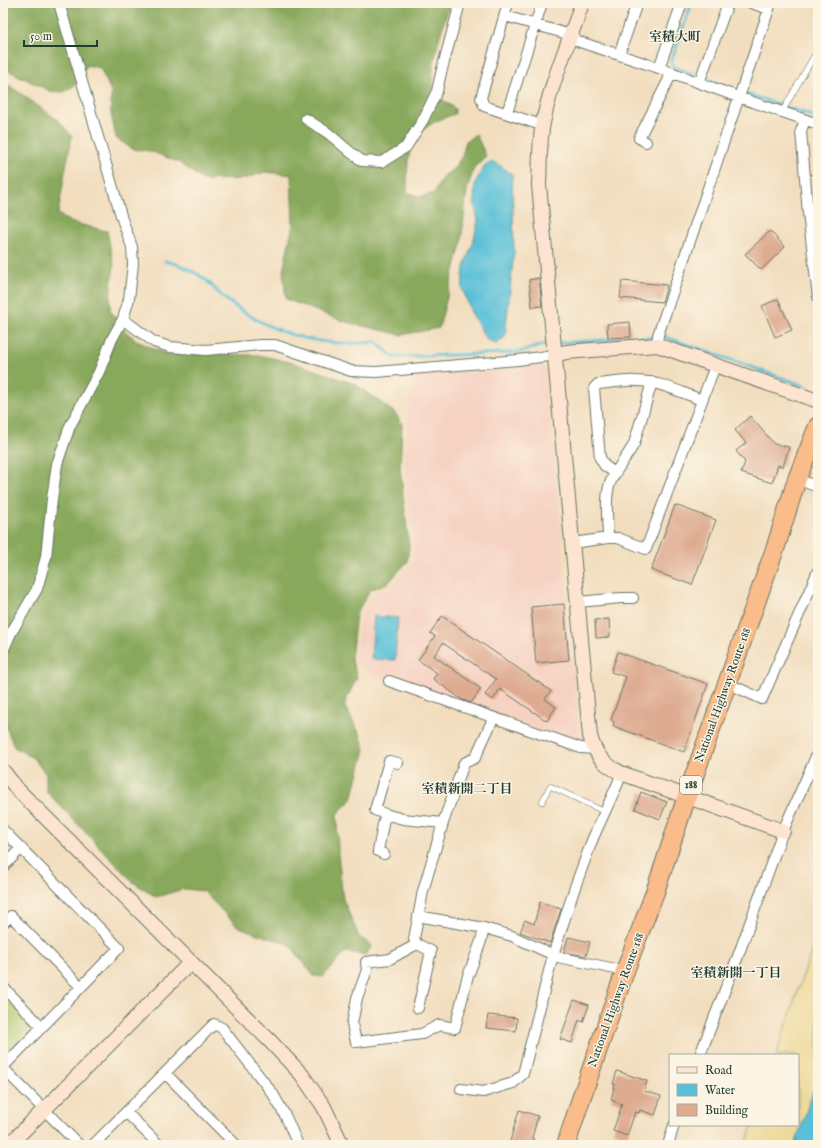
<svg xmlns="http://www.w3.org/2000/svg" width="821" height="1148" font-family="'IM FELL English','Noto Serif JP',serif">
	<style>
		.built { fill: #f6d2c3 }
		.green { fill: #abc267; stroke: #65804e }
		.forest { fill: #88a85c; stroke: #547248 }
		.sand { fill: #eeda9e; stroke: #868c69 }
		.water { fill: #59c0d7; stroke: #3c7e86 }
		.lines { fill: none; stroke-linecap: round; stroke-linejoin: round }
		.stream { stroke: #59c0d7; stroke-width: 3 }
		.building { fill: #deab91 }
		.lane-casing { stroke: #697565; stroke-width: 6 }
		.street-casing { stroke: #697565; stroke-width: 12 }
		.secondary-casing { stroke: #697565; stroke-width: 16 }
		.highway-casing { stroke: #697565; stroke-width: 20 }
		.lane { stroke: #fff; stroke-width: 5 }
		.street { stroke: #fff; stroke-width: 10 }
		.secondary { stroke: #fde4d0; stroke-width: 14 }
		.highway { stroke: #f9bc8a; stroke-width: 18 }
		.labels { text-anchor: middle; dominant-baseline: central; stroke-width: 3; stroke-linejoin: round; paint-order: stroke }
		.shield { fill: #fcf5e5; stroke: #617469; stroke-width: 1 }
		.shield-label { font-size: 11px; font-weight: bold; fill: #1f3d34 }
		.street-label { font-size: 12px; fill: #1f3d34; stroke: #fcf5e5 }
		.neighbourhood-label { font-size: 13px; font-weight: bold; fill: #1f3d34; stroke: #fcf5e5 }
	</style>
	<rect width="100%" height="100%" fill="#fcf5e5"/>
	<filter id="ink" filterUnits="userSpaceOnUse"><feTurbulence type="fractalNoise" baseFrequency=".025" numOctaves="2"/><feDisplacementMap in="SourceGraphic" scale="8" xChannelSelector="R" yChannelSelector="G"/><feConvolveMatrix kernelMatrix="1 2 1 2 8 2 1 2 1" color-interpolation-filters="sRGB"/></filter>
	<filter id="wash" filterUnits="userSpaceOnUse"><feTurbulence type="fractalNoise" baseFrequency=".012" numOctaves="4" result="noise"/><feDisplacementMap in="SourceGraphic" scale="16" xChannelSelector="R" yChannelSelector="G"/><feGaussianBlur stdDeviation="0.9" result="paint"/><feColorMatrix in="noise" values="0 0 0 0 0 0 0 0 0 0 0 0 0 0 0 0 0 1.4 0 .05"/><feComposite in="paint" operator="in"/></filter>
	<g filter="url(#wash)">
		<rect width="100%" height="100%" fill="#f2debf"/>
		<path class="built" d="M546 366 579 736 575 742 369 672 355 659 360 615 376 590 390 589 402 573 414 562 405 462 410 396 419 376Z"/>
		<path class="green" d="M3 994 34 1026 3 1058Z"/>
		<path class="forest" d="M3 3H52L55 5 61 3H450C444 22 425 77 436 93 440 99 450 104 455 109V114C440 119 422 126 414 140 407 152 407 178 407 192L420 197 434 193 442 178 455 167 462 156 466 141 476 134 486 156 474 168 467 190 461 244 439 328 401 335 342 321 286 299 283 271 293 224 291 175 265 172 244 179 203 180 178 162 150 151 132 149 116 138 111 114V91L100 68 87 65 75 85 64 92 50 91 3 68Z
			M3 81 58 120 72 136 65 172 58 214 70 222 107 231 114 266 111 286 110 310 126 332 139 342 167 354 259 355 294 363 355 384 395 413 402 424 400 468 409 547 407 562 388 583 370 590 356 614 351 658 357 677 344 705 360 734 365 749 352 799 337 814 338 853 343 899 359 937 372 945 366 955 345 952 323 977 314 976 289 944 257 934 237 926 203 891 184 889 156 897 133 882 46 791V774L33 758 14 747 3 719Z"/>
		<path class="sand" d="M818 931V1078L795 1145H746L752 1125H798V1055H776Z"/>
		<path class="water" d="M494 162 512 174 514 252 505 337 496 344 486 339 471 312 462 288 464 267 473 243 478 221 474 200 475 183 485 165Z
			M374 616 398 618 395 660 371 659Z
			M818 1078V1145H795L816 1082Z"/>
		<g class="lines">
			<path class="stream" d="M692 3 671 62 674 67 724 86 818 118
				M165 261C180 264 197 272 208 282 214 287 218 293 223 297 269 334 318 348 376 342L393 357 508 353 524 351 549 343
				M661 337 663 336 805 386
				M557 343 655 337"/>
		</g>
		<g id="blocks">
			<path class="building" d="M770 231 785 247 761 270 745 254Z
				M539 278 542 306 532 307 529 280Z
				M622 281 667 285 662 302 620 298Z
				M778 299 792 330 775 337 762 306Z
				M630 322 631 337 608 338 607 324Z
				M750 416 774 444 789 447 783 467 778 465 772 483 741 473 745 462 736 451 746 443 735 430Z
				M675 505 716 520 692 585 651 570Z
				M564 604 569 660 536 663 531 607Z
				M442 616 551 691 545 699 556 707 547 721 500 689 493 700 485 695 496 679 443 643 434 656 481 689 471 703 463 700 433 679 437 673 418 660 435 636 430 633Z
				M609 619 610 637 596 638 595 620Z
				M618 652 708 684 684 752 613 726 614 722 611 720 626 677 611 672Z
				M641 792 667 802 660 819 635 809Z
				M540 902 561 909 550 943 520 932 525 920 534 924Z
				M568 937 590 942 586 956 564 952Z
				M574 1000 589 1005 583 1022 579 1020 572 1043 560 1039Z
				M488 1015 517 1018 516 1031 486 1028Z
				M617 1071 647 1081 644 1091 661 1096 655 1115 640 1110 639 1113 635 1112 627 1136 613 1131 622 1104 611 1100 615 1084H613Z
				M519 1110 538 1116 532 1138 534 1139 533 1145H509Z"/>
		</g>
	</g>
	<g filter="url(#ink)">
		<use href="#blocks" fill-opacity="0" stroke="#697565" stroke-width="1"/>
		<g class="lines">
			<defs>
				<path id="lane" d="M782 112 818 49
					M542 802 550 786 605 812"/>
				<path id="street" d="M508 3 481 98 484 106 535 123 543 124
					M751 3 769 9
					M505 16 564 33 580 42 659 68 738 97 818 124
					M619 55 637 3
					M659 68 682 3
					M699 83 728 3
					M507 113 542 3
					M306 119 328 133 349 151 362 161 382 162 406 147 423 120 437 91 441 73 460 3
					M805 120 801 131 808 213 818 297
					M646 142 639 138 672 73
					M123 319 154 342 170 347 206 350 260 345H275L351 371 376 372 518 360 555 355
					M657 345 658 335 771 3
					M615 473 605 466 600 458 594 388 598 384C611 383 624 380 636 381 659 381 680 392 702 400
					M797 479 818 487
					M608 538C608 522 604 496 611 481 617 468 627 457 634 444L652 382
					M573 543 608 538H618L646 549 715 366
					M578 602 621 598H633
					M3 651 11 633 37 589 46 557 52 499 57 464 70 426 99 372 112 339 123 319 129 299 133 264 132 247 122 219 59 3
					M389 681 581 748 594 749
					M727 683 762 699 818 571
					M398 763 389 761 375 810 385 814 403 819 443 823
					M3 830 119 948 3 1067
					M384 854 378 851 385 814
					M3 867 21 848
					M418 916 484 928 512 936 558 957 625 971
					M3 923 11 916 81 987
					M417 944 390 959 366 962 367 970 357 998 352 1024 356 1042 422 1034 439 1025 455 1028 467 979 481 941 484 928
					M3 987 42 1027
					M418 1008 431 951 417 944 414 939 423 891 443 823 464 763 475 758 493 719
					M700 1055 738 956 783 831 818 752
					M3 1068 79 1145
					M165 1073 236 1145
					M461 1089 483 1092 513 1083 523 1074 553 955 575 887 593 838 618 783 621 773
					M126 1112 159 1145
					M93 1145 214 1024 222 1028 273 1094 286 1117 298 1145
					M668 1145 674 1125"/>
				<path id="secondary" d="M582 3C569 43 551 82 543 123 539 143 540 164 539 185L590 736C596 756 603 764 621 773L783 831
					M555 355 566 352 657 345 818 401
					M3 771 18 790 270 1041 302 1075 324 1107 342 1145
					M9 1145 191 962"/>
				<path id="highway" d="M566 1145 581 1099 625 971 655 892 687 796 776 546 797 479 818 426"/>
			</defs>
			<use href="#lane" class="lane-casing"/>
			<use href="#street" class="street-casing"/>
			<use href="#secondary" class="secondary-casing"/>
			<use href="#highway" class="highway-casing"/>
			<use href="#lane" class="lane"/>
			<use href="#street" class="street"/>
			<use href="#secondary" class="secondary"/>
			<use href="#highway" class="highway"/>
		</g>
	</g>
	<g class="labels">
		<rect class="shield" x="680" y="776" width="22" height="18" rx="3"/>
		<g class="shield-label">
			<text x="691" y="785">188</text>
		</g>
		<g class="street-label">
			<text transform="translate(723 695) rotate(-70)">National Highway Route 188</text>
			<text transform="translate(616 1000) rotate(-70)">National Highway Route 188</text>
		</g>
		<g class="neighbourhood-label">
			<text x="675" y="37">室積大町</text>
			<text x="467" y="789">室積新開二丁目</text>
			<text x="736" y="973">室積新開一丁目</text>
		</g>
	</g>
	<rect width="821" height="1148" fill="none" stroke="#fcf5e5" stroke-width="16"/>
	<rect x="669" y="1054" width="130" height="72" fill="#fcf5e5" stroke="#a4ab9e"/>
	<rect x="677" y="1067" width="20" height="6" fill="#fde4d0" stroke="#a4ab9e"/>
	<text x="705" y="1074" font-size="12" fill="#1f3d34">Road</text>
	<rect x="677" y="1084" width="20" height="12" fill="#59c0d7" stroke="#a4ab9e"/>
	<text x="705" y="1094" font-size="12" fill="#1f3d34">Water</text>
	<rect x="677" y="1104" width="20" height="12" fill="#deab91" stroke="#a4ab9e"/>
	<text x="705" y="1114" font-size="12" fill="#1f3d34">Building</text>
	<path d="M24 40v6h73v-6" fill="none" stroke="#1f3d34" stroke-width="2"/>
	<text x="30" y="40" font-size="12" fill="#1f3d34" stroke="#fcf5e5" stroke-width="3" paint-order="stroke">50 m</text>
</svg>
